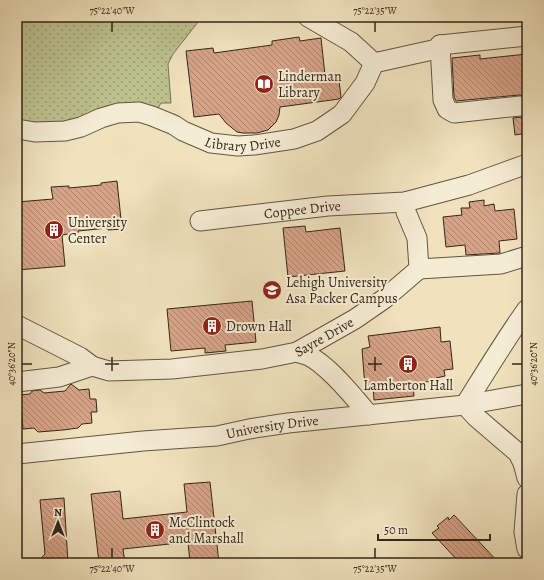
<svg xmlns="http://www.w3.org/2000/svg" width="544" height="580" font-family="Alegreya,serif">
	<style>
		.grass { fill: url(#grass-dots); stroke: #787455 }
		.building { fill: url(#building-back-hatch); stroke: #34261b }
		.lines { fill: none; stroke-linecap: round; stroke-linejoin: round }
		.minor-casing { stroke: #635544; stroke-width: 21 }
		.minor { stroke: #f5ecd4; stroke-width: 19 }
		.ticks { fill: none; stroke: #34261b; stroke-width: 1.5 }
		.labels { text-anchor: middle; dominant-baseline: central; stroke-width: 4; stroke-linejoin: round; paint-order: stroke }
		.poi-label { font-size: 14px; fill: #34261b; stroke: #f5ecd4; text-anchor: start }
		.street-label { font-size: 14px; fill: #34261b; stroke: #f5ecd4 }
		.neatline { fill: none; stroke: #34261b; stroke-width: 1.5 }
		.ticks-label { font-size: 10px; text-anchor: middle; fill: #34261b }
	</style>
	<defs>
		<pattern id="grass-dots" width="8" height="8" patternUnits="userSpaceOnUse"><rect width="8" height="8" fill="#bcc28f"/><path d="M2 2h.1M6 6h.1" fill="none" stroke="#9a9d74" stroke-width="1.8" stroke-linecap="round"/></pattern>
		<pattern id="building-back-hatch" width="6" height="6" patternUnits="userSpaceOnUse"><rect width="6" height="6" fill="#d7a387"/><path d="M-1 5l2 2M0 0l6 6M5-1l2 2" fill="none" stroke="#af856e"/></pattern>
	</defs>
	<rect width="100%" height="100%" fill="#efe2bd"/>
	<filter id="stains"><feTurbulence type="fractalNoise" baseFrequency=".005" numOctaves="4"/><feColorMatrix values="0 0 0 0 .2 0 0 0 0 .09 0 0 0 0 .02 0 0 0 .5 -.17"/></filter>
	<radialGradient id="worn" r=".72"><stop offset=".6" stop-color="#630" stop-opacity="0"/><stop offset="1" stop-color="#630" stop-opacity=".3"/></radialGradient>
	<path class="grass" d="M17 17H199L198 22 173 54 168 64 171 103H161L157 110 37 126 17 122Z"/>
	<path class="building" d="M299 37 300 41 321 38 325 75 338 73 341 97 339 99 280 107 279 115 276 122 268 130 257 133H243L237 132 226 123 219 114 194 117 186 51 213 48 214 53 272 45V41Z
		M527 54V98L524 96 519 95 456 101 454 97 452 58 480 55V59Z
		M527 114V133L515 135 513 118 522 117Z
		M117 181 122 229 108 230V228L78 231V233L62 235 65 266 17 270V202L53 199 51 187 69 186V188L101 185V183Z
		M484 200V206L494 204 495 211 514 209 517 239 499 241 500 253H499L466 255 465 245 446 247 443 217 462 215 461 208H470L469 202Z
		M305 226 306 232 340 228 345 271 288 277 283 228Z
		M252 301 256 342 225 345 226 351 205 353V348L171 351 167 309Z
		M440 327 441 342 450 341 453 369 444 370 445 376 436 378V381L413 383 414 396 374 400 373 386 365 387 362 349 370 347 368 336Z
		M71 384 79 390 89 389 90 399H96L97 412H91L92 423 82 424 78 428 63 430 38 432 34 428 23 429 20 395 30 394 32 391 40 390 44 393 65 391Z
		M210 482 219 563H190L188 542 123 549 125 563H99L91 494 120 491 123 519 187 512 184 484Z
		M64 498 68 563H37L45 554 40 500Z
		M454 515 499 563H460L432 533 439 528 437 526 448 517 449 520Z"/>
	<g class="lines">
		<defs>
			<g id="minor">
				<path d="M308 17 351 42 374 63"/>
				<path d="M440 45 443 100 447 109 454 113 520 106"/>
				<path d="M440 45 527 36"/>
				<path id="s1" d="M17 129 35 132 65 131 81 127 101 118 118 113 139 112 152 116 174 125 183 131 211 143 238 146 254 145 294 139 317 131 342 114 365 83 374 63 437 49 440 45"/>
				<path id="s2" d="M200 221 328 206 405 202 469 185 527 164"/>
				<path d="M419 269 501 264 527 256"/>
				<path d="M17 325 80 357 92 366"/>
				<path d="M297 352C301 354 305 354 309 356 329 366 355 398 369 415"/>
				<path id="s3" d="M17 382 59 377 92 366 109 371 172 369 262 359 297 352 355 319 384 299 419 269 417 238 406 212 405 202"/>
				<path d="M465 405C485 373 505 340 527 309"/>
				<path d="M465 405 476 417 518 453 523 463 527 478"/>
				<path id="s4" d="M17 454 143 441 217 436 249 429 288 423 465 405 527 394"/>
				<path d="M527 494 524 532 527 549"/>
			</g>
		</defs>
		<use href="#minor" class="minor-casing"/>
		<use href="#minor" class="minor"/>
	</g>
	<path class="ticks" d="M112 22V32M375 22V32M112 357V371M375 357V371M22 364H32M105 364H119M368 364H382M512 364H522M112 548V558M375 548V558"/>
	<defs>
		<symbol id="library-disc" viewBox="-11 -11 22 22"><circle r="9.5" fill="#8f2418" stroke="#f5ecd4"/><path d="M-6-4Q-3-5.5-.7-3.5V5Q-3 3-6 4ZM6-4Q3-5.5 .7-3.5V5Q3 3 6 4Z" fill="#fff"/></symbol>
		<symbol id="building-disc" viewBox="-11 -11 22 22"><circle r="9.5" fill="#8f2418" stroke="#f5ecd4"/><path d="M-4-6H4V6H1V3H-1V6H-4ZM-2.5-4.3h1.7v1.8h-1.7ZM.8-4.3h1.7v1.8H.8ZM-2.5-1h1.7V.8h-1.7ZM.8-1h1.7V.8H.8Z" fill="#fff"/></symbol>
		<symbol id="university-disc" viewBox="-11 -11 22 22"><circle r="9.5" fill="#8f2418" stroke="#f5ecd4"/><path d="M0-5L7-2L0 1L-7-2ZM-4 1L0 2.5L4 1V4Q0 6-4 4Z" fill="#fff"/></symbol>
	</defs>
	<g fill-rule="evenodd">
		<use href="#library-disc" x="253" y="73" width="22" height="22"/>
		<use href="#building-disc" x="43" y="219" width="22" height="22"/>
		<use href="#university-disc" x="261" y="279" width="22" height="22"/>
		<use href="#building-disc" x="201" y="315" width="22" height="22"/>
		<use href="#building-disc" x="397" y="353" width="22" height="22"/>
		<use href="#building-disc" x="144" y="519" width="22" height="22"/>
	</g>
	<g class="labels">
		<g class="poi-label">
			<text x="278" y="76">Linderman<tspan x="278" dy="16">Library</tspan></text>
			<text x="68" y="222">University<tspan x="68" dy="16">Center</tspan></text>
			<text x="286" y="282">Lehigh University<tspan x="286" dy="16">Asa Packer Campus</tspan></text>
			<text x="226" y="326">Drown Hall</text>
			<text x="408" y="385" text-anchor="middle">Lamberton Hall</text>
			<text x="169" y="522">McClintock<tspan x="169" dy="16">and Marshall</tspan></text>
		</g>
		<g class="street-label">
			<text stroke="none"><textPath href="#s1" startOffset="236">Library Drive</textPath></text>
			<text stroke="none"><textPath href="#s2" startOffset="103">Coppee Drive</textPath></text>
			<text stroke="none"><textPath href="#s3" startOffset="315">Sayre Drive</textPath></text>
			<text stroke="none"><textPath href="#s4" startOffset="257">University Drive</textPath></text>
		</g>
	</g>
	<rect width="544" height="580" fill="none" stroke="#efe2bd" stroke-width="44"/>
	<g transform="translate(58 522)" stroke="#f5ecd4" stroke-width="3" paint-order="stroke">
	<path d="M0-3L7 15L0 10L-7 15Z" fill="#34261b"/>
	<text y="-6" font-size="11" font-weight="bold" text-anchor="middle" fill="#34261b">N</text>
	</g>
	<path d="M378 534v6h112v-6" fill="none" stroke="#34261b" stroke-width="2"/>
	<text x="384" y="534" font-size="12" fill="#34261b" stroke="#f5ecd4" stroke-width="3" paint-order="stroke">50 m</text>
	<rect x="22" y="22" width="500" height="536" class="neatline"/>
	<g class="ticks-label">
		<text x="112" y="14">75°22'40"W</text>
		<text x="375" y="14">75°22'35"W</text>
		<text transform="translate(11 364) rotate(-90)" y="4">40°36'20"N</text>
		<text transform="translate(533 364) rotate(-90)" y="4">40°36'20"N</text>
		<text x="112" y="572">75°22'40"W</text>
		<text x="375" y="572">75°22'35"W</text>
	</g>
	<rect width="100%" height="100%" filter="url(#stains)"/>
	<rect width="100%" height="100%" fill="url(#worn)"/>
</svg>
